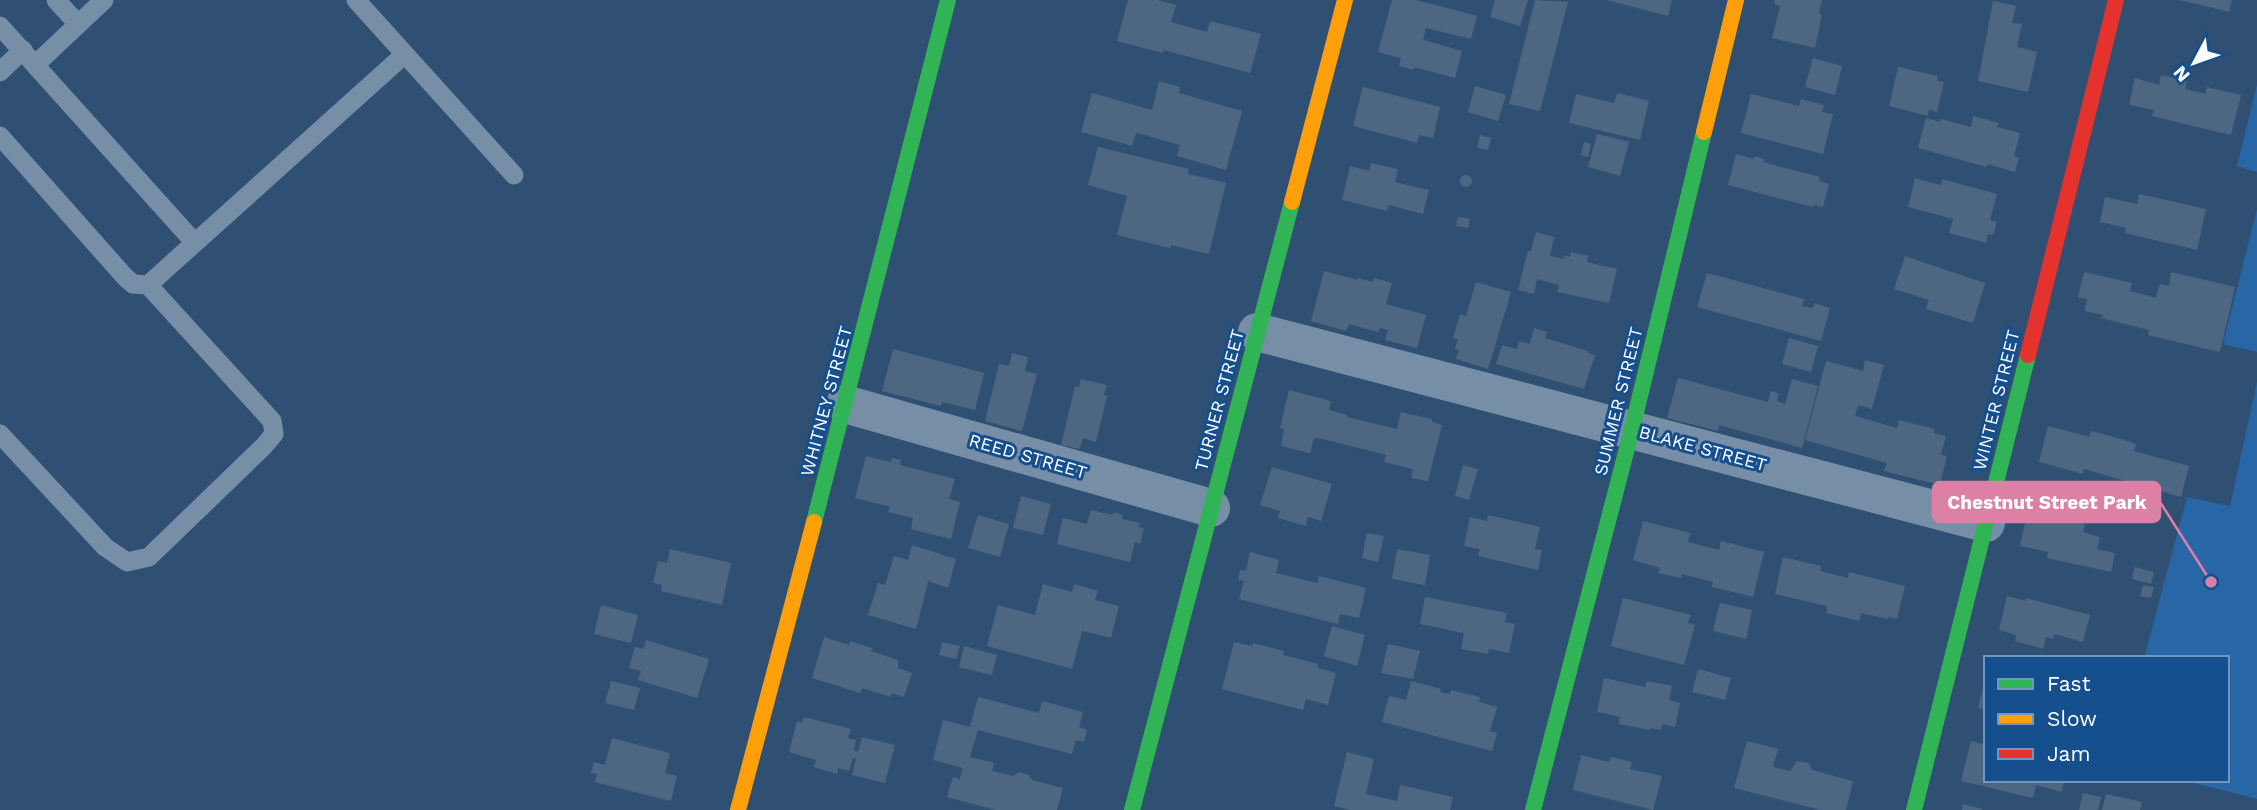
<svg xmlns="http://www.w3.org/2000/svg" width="2257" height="810" font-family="'Work Sans',sans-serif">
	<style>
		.green { fill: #2866a5 }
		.building { fill: #4d6782 }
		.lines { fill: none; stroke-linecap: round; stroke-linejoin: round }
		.lane { stroke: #778fa6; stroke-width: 19 }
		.street { stroke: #778fa6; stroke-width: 38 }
		.fast { stroke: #30b455; stroke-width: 16 }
		.slow { stroke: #ff9f0a; stroke-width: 16 }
		.jam { stroke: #e5322d; stroke-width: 16 }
		.labels { text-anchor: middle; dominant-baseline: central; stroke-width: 6; stroke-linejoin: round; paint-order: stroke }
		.street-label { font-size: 18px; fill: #fff; stroke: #154f8e }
		.leader { fill: none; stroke: #dd80a5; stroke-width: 2.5 }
		.callout-dot { fill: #dd80a5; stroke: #154f8e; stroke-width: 2.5 }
		.callout { fill: #dd80a5; stroke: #dd80a5; stroke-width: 2.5 }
		.callout-label { font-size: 19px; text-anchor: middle; font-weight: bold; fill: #fff }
	</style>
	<rect width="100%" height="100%" fill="#305073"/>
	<path class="green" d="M2257 84V172L2237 166Z
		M2257 209V352L2223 344Z
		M2257 382V799L2182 780H2227V658H2144L2187 497 2230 506Z"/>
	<path class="building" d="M1128 0H1157L1176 5 1171 22 1207 32 1210 21 1261 34 1250 73 1164 50 1163 53 1117 41Z
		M1392 0H1416L1477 16 1471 39 1426 28 1423 40 1462 51 1455 78 1415 67 1414 70 1399 66 1401 58 1378 52Z
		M1495 0H1528L1520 26 1490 17Z
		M1535 0 1568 2 1540 111 1509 104Z
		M1606 0H1672L1668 16Z
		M1775 0H1822L1819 13 1822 15 1815 48 1772 38 1780 6 1774 4Z
		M2180 0H2232L2229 12Z
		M1993 1 2016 6 2012 23 2022 24 2017 47 2037 52 2028 92 1978 81Z
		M1813 58 1842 66 1835 95 1805 87Z
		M1898 67 1938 76 1937 81 1944 82 1937 112 1929 109 1928 116 1889 106Z
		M2161 75 2187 81 2185 89 2205 94 2207 87 2241 95 2231 135 2152 116 2154 110 2129 105 2135 78 2159 85Z
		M1159 81 1180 87 1179 93 1242 111 1226 170 1177 156 1180 145 1145 135 1136 133 1132 146 1081 132 1092 93 1152 110Z
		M1475 86 1506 95 1498 121 1468 112Z
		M1363 87 1440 107 1433 138 1419 135 1417 143 1353 126Z
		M1617 93 1649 101 1640 140 1569 123 1576 94 1614 103Z
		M1751 94 1799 106 1801 99 1824 105 1822 112 1833 114 1823 154 1741 133Z
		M1973 116 1999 123 1997 127 2020 133 2014 156 2019 158 2015 172 1988 164 1987 167 1918 148 1926 118 1940 122 1941 119 1971 127Z
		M1597 134 1629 142 1620 176 1588 167Z
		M1480 135 1491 138 1488 150 1477 148Z
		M1584 142 1591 144 1588 157 1581 155Z
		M1098 147 1189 169 1188 174 1226 183 1209 254 1171 245 1170 248 1117 235 1127 196 1088 185Z
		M1736 154 1754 159V156L1764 159 1763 162 1820 177 1819 181 1829 184 1823 207 1814 205 1813 207 1728 185Z
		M1371 163 1398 169 1395 182 1429 190 1423 214 1389 205 1387 211 1342 200 1350 166 1369 171Z
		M1460 181a6 6 0 1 1 12 0a6 6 0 1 1-12 0Z
		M1915 178 1941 185 1942 179 1997 194 1990 220 1997 222 1993 235 1988 234 1986 243 1949 233 1953 219 1908 207Z
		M2139 194 2206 209 2197 250 2125 233 2126 228 2100 222 2105 197 2137 204Z
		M1458 217 1470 219 1468 228 1456 226Z
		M1536 232 1554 237 1550 256 1563 259 1564 255 1570 257 1571 252 1588 256 1587 262 1617 269 1609 303 1557 292 1559 285 1537 279 1534 294 1518 290 1528 251H1531Z
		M1905 256 1985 283 1973 323 1926 309 1929 300 1894 289Z
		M1324 271 1357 280V278L1373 282 1374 278 1392 283 1386 304 1426 315 1417 348 1385 340 1388 330 1380 328 1378 332 1349 324 1346 331 1311 321Z
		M2084 272 2132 283 2130 291 2156 298 2160 284 2169 286 2171 272 2235 287 2220 352 2148 335 2149 330 2101 318 2103 315 2085 311 2087 299 2078 297Z
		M1707 273 1804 299 1802 306 1813 308 1814 303 1830 308 1821 341 1697 307Z
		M1476 282 1511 292 1488 369 1456 359 1459 350 1455 349 1458 339 1453 338 1460 314 1466 316Z
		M1534 328 1547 332 1545 338 1588 351V353L1595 355 1584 389 1496 364 1502 345 1517 349 1519 341 1530 344Z
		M1789 338 1818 346 1811 372 1782 364Z
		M893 349 984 373 975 410 942 402 941 406 882 391Z
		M1012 353 1028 357 1025 371 1037 374 1022 431 985 421 999 364 1009 366Z
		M1865 360 1884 365 1872 409 1858 405 1855 416 1897 428 1899 420 1935 429 1934 433 1946 436 1941 455 1947 456 1940 485 1884 471 1887 463 1805 440 1826 361 1863 371Z
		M1678 378 1768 402 1771 391 1779 394 1777 401 1785 404 1792 379 1818 386 1802 448 1719 425 1718 431 1667 418Z
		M1081 379 1107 385 1104 395 1107 396 1096 442 1083 438 1080 449 1061 445 1075 386 1079 387Z
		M1289 390 1331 401 1329 410 1347 415V417L1397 429 1401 412 1432 419V422L1442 425 1428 481 1411 478 1413 469 1384 462 1386 455 1322 439 1314 438 1310 453 1281 446 1284 429 1280 428Z
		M2048 426 2089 437 2091 431 2131 442 2136 444 2134 451 2189 466 2181 497 2084 469 2083 474 2039 462Z
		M866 456 891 462 892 458 901 460 900 465 955 479 949 499 960 502 951 539 911 529 913 518 888 512 890 507 855 498Z
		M1463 465 1478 469 1469 500 1455 496Z
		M1272 467 1332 484 1321 521 1308 517 1306 526 1278 518 1280 511 1260 505Z
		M1021 496 1051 504 1043 535 1013 528Z
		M1091 510 1113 515 1114 512 1123 515 1122 519 1140 523 1138 527 1144 528 1140 544 1135 542 1130 562 1057 544 1063 518 1087 524Z
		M2031 511 2085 524 2083 532 2100 537 2097 549 2115 553 2111 572 2047 558 2048 552 2020 546 2026 518 2029 519Z
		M978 515 1009 524 1000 557 968 548Z
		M1488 515 1540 527 1535 549 1542 550 1538 570 1478 556 1480 549 1464 546 1470 517 1487 521Z
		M1643 521 1690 533 1688 542 1719 550 1721 541 1764 552 1753 597 1712 587 1713 582 1682 574 1681 578 1658 573 1660 568 1633 560Z
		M1367 533 1384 536 1378 562 1362 558Z
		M912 545 956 559 948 588 928 581 916 629 868 615 878 583 885 585 894 556 908 560Z
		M670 549 731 563 722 605 661 591 662 585 653 583 658 561 667 563Z
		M1397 549 1430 555 1425 585 1392 579Z
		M1250 552 1279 560 1276 573 1317 583 1319 576 1366 588 1359 618 1340 614 1338 624 1239 599 1244 581 1238 580 1240 570 1246 571Z
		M1783 557 1821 566 1820 571 1848 578 1849 572 1905 586 1897 619 1888 617V619L1861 613 1859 621 1826 613 1827 606 1775 594Z
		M2135 567 2154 572 2151 584 2132 579Z
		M1043 584 1072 592 1074 584 1098 591 1095 600 1119 606 1111 638 1082 631 1072 669 987 646 998 605 1035 615Z
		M2143 585 2154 587 2151 598 2140 596Z
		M2007 596 2026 601V598L2090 615 2083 642 2054 634 2053 639 2046 637 2043 649 2015 641 2016 635 1999 630Z
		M1425 597 1507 613 1505 622 1515 624 1509 653 1489 649 1488 654 1461 649 1464 633 1420 624Z
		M1623 598 1691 615 1688 623 1695 625 1684 665 1611 646Z
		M1720 603 1752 610 1746 639 1713 631Z
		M601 605 638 615 631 643 594 634Z
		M1332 626 1365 635 1357 666 1324 656Z
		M824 637 849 645 850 641 872 648 871 651 898 660V668L912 673 904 697 892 693 891 697 862 688 860 693 812 678Z
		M646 640 709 659 697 698 638 680 641 671 629 668 635 647 644 649Z
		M942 642 960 646 956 659 939 655Z
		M1234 642 1252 646 1253 643 1284 651 1283 655 1318 664V668L1336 673 1328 705 1306 699 1303 710 1222 689Z
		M1388 644 1420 651 1413 679 1381 673Z
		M964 646 997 655 992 675 959 667Z
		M1698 669 1731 678 1725 700 1692 692Z
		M1604 678 1645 687 1647 681 1672 686 1669 700 1680 703 1675 727 1662 724 1661 730 1650 728V730L1619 724 1620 717 1597 712Z
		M611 681 640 688 634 710 605 703Z
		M1411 681 1441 689 1440 692 1450 694 1451 690 1480 697 1479 702 1497 707 1490 731 1497 733 1492 751 1382 722 1389 696 1406 700Z
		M1985 681 1986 682V710L1978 708Z
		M978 697 1039 713 1042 701 1083 712 1079 727 1087 730 1084 742 1076 740 1072 754 978 730 970 757 994 763 992 771 1013 776 1019 772 1029 775 1032 780 1063 788 1057 810H995L947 797 953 777 960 779 963 768 933 760 943 720 970 727Z
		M804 717 851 729 848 738 856 740 854 750 858 752 862 737 895 745 885 783 852 775 856 759 853 758 849 771 838 768 837 774 814 767 816 760 789 752 797 721 802 723Z
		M612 738 670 753 665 773 677 776 671 801 595 782 597 774 591 773 594 762 605 765Z
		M1747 741 1778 749 1773 767 1790 771 1797 761 1809 763 1812 770 1853 781 1846 810H1820L1734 788Z
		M1971 741 1986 745V780H2064L2062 792 2036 785 2033 798 1961 781Z
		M1347 752 1374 759 1366 794 1397 801 1400 785 1453 797 1450 810H1350L1334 806Z
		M1581 755 1609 762 1611 757 1632 762 1630 769 1662 776 1653 810 1573 790Z
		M2083 793 2101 797 2098 810H2079Z
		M2106 794 2142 802 2140 810H2102Z
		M1963 804 1982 809V810H1962Z"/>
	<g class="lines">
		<path class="lane" d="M56 0 78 24
			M356 0 514 175
			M0 26 195 243
			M36 64 104 0
			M0 72 23 50
			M0 136 125 277 133 284 148 285 405 54
			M0 434 105 547 127 562 149 557 264 446 274 434 272 421 148 285"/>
		<path class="street" d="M1257 332 1986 523
			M845 404 1211 508"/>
		<path class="fast" d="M814 522 948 0
			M1132 810 1292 202
			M1533 810 1632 429 1704 132
			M1914 810 2028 355"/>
		<path class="slow" d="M1704 132 1736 0
			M1292 202 1345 0
			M738 810 814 522"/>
		<path class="jam" d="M2028 355 2116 0"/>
	</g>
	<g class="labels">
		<g class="street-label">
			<text transform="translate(1219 400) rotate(-75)">TURNER STREET</text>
			<text transform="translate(1996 400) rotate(-76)">WINTER STREET</text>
			<text transform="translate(826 401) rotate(-75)">WHITNEY STREET</text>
			<text transform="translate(1618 401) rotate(-76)">SUMMER STREET</text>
			<text transform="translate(1703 448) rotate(15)">BLAKE STREET</text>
			<text transform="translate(1028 456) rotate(16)">REED STREET</text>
		</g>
	</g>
	<path class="leader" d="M2211 582L2160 502"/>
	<circle class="callout-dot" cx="2211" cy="582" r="7"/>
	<rect class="callout" x="1933" y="482" width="227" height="40" rx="7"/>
	<g class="callout-label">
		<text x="2047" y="509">Chestnut Street Park</text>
	</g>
	<rect x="1984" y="656" width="245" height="126" fill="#154f8e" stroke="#7395bb" stroke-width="2"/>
	<rect x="1998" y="679" width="35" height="10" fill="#30b455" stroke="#7395bb" stroke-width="2"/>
	<text x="2047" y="691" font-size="21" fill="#ffffff">Fast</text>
	<rect x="1998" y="714" width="35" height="10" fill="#ff9f0a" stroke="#7395bb" stroke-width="2"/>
	<text x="2047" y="726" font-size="21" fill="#ffffff">Slow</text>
	<rect x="1998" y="749" width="35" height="10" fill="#e5322d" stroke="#7395bb" stroke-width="2"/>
	<text x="2047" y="761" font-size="21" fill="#ffffff">Jam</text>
	<g transform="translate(2194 63) rotate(229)" stroke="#154f8e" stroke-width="5" paint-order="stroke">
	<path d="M0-5L12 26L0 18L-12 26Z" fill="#ffffff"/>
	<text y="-10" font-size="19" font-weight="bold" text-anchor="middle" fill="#ffffff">N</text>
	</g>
</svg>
